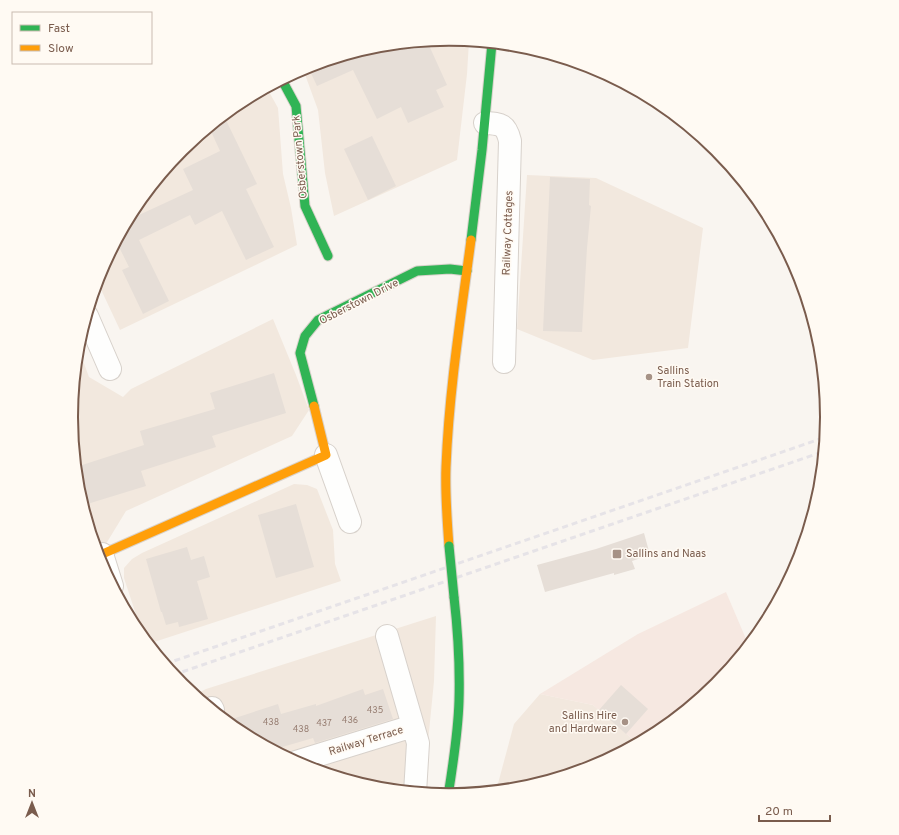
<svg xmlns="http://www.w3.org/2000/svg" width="899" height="835" font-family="Overpass,sans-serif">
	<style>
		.residential { fill: #f2e8de }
		.commercial { fill: #f6e8e1 }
		.building { fill: #e6ded7 }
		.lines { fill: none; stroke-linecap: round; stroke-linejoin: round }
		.street-casing { stroke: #d7d1cb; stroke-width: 24 }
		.fast-casing { stroke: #d9d2cb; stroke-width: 11 }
		.slow-casing { stroke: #d9d2cb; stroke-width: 11 }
		.street { stroke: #fefefd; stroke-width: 22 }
		.fast { stroke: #30b455; stroke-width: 9 }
		.slow { stroke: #ff9f0a; stroke-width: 9 }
		.rail { stroke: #e6e3e7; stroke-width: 3; stroke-dasharray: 6 4; stroke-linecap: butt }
		.fast-bridge-casing { stroke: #d9d2cb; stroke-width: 11; stroke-linecap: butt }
		.fast-bridge { stroke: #30b455; stroke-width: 9 }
		.poi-dot { fill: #a69286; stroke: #fffaf3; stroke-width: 1.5 }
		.labels { text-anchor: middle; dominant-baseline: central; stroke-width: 3; stroke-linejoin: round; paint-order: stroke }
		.number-label { font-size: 9px; fill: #977e72 }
		.street-label { font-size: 11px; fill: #7a5c4d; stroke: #fffaf3 }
		.poi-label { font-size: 11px; fill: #7a5c4d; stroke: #fffaf3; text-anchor: start }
		.rim { fill: none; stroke: #7a5c4d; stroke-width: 2 }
	</style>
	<rect width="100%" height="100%" fill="#f9f5f0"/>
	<path class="residential" d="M450 39 469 41 467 74 457 160 334 216 325 173 318 110 303 69 376 46Z
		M267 88 278 108 283 174 291 208 297 245 120 330 97 281 100 272 135 207 182 150 239 103Z
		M527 175 596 178 703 228 688 348 593 360 517 329Z
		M273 319 296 375 309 410 292 436 126 511 98 557 78 491 71 417 78 347 89 377 123 397 131 389Z
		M294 484 307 485 317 489 333 530 335 564 341 581 148 644 144 639 124 578V568L132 559 142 553Z
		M436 616 434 681 423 793 375 789 304 767 239 732 194 695 206 689Z
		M540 694 593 705 638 744 594 767 523 789 496 791 514 724Z"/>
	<path class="commercial" d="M726 592 749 646 717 685 660 732 638 744 593 705 540 694 638 634Z"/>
	<path class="building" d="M427 41 447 85 436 90 444 107 408 123 401 107 377 119 353 70 317 86 308 67 376 46Z
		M224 116 257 184 246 189 274 247 246 260 222 211 195 225 190 215 139 240 169 301 143 314 122 270 129 267 120 249 109 255 135 207 139 215 193 190 183 169 220 151 209 127Z
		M372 136 396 186 368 200 344 149Z
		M550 177 590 179 589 205 591 206 587 248 582 332 543 331Z
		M274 373 286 413 212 436 216 447 141 471 146 486 84 505 78 484 76 467 144 445 140 431 215 409 210 393Z
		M296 504 314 567 276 578 258 515Z
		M644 533 650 555 632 561 635 569 614 575V573L545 592 537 565 596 549Z
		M187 547 191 560 204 556 210 577 197 581 208 619 179 627 178 622 166 625 162 612H161L146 559Z
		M621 685 648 709 626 734 599 710Z
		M363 689 365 695 383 689 393 719 315 743 313 738 272 750 239 732 226 721 278 704 281 714 316 704V706Z"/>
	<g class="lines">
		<defs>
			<path id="street" d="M485 123C501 124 506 124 510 141L504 362
				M87 316 110 369
				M326 455 350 522
				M102 554 112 586
				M387 636 418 743 415 793
				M212 708 213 710
				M296 762 413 726"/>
			<path id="fast" d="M282 80 296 106 305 206 328 256
				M471 240 482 150 492 43
				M314 406 300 353 305 336 318 320 417 271 450 269 467 271
				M448 796C453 765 458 733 459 701 460 666 458 632 454 597"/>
			<path id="slow" d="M449 546C447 520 445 493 446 467 449 391 461 315 471 240
				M98 556 326 455 314 406"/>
		</defs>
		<use href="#street" class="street-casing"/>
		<use href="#fast" class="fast-casing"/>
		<use href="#slow" class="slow-casing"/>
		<use href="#street" class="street"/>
		<use href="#fast" class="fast"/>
		<use href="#slow" class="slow"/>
		<path class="rail" d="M165 664 826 437
			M173 675 825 451"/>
		<defs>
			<path id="fast-bridge" d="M449 546 454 597"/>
		</defs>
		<use href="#fast-bridge" class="fast-bridge-casing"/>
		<use href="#fast-bridge" class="fast-bridge"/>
	</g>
	<g class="poi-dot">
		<circle cx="649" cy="377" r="4"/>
		<rect x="612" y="549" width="10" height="10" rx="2"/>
		<circle cx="625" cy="722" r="4"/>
	</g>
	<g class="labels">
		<g class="number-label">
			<text x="375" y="710">435</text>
			<text x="350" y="720">436</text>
			<text x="271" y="722">438</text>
			<text x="324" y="723">437</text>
			<text x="301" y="729">438</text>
		</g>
		<g class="street-label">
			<text transform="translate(300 157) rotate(-95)">Osberstown Park</text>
			<text transform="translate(508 233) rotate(-88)">Railway Cottages</text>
			<text transform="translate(359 302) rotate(-27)">Osberstown Drive</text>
			<text transform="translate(366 741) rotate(-17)">Railway Terrace</text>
		</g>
		<g class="poi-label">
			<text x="657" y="371">Sallins<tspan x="657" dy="13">Train Station</tspan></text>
			<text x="626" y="554">Sallins and Naas</text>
			<text x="617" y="716" text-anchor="end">Sallins Hire<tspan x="617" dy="13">and Hardware</tspan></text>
		</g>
	</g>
	<path d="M0 0H899V835H0ZM78 417a371 371 0 1 1 742 0a371 371 0 1 1-742 0Z" fill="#fffaf3" fill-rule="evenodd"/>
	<path class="rim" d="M78 417a371 371 0 1 1 742 0a371 371 0 1 1-742 0Z"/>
	<rect x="12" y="12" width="140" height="52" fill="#fffaf3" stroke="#cabbb1"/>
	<rect x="20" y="25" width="20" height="6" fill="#30b455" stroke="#cabbb1"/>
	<text x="48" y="32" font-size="12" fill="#7a5c4d">Fast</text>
	<rect x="20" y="45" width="20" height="6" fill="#ff9f0a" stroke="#cabbb1"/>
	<text x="48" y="52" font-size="12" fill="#7a5c4d">Slow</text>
	<g transform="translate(32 803)" stroke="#fffaf3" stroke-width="3" paint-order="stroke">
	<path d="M0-3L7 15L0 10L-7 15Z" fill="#7a5c4d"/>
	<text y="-6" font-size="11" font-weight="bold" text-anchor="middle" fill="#7a5c4d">N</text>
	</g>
	<path d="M759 815v6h71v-6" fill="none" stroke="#7a5c4d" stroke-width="2"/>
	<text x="765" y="815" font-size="12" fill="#7a5c4d" stroke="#fffaf3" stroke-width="3" paint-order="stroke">20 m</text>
</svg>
